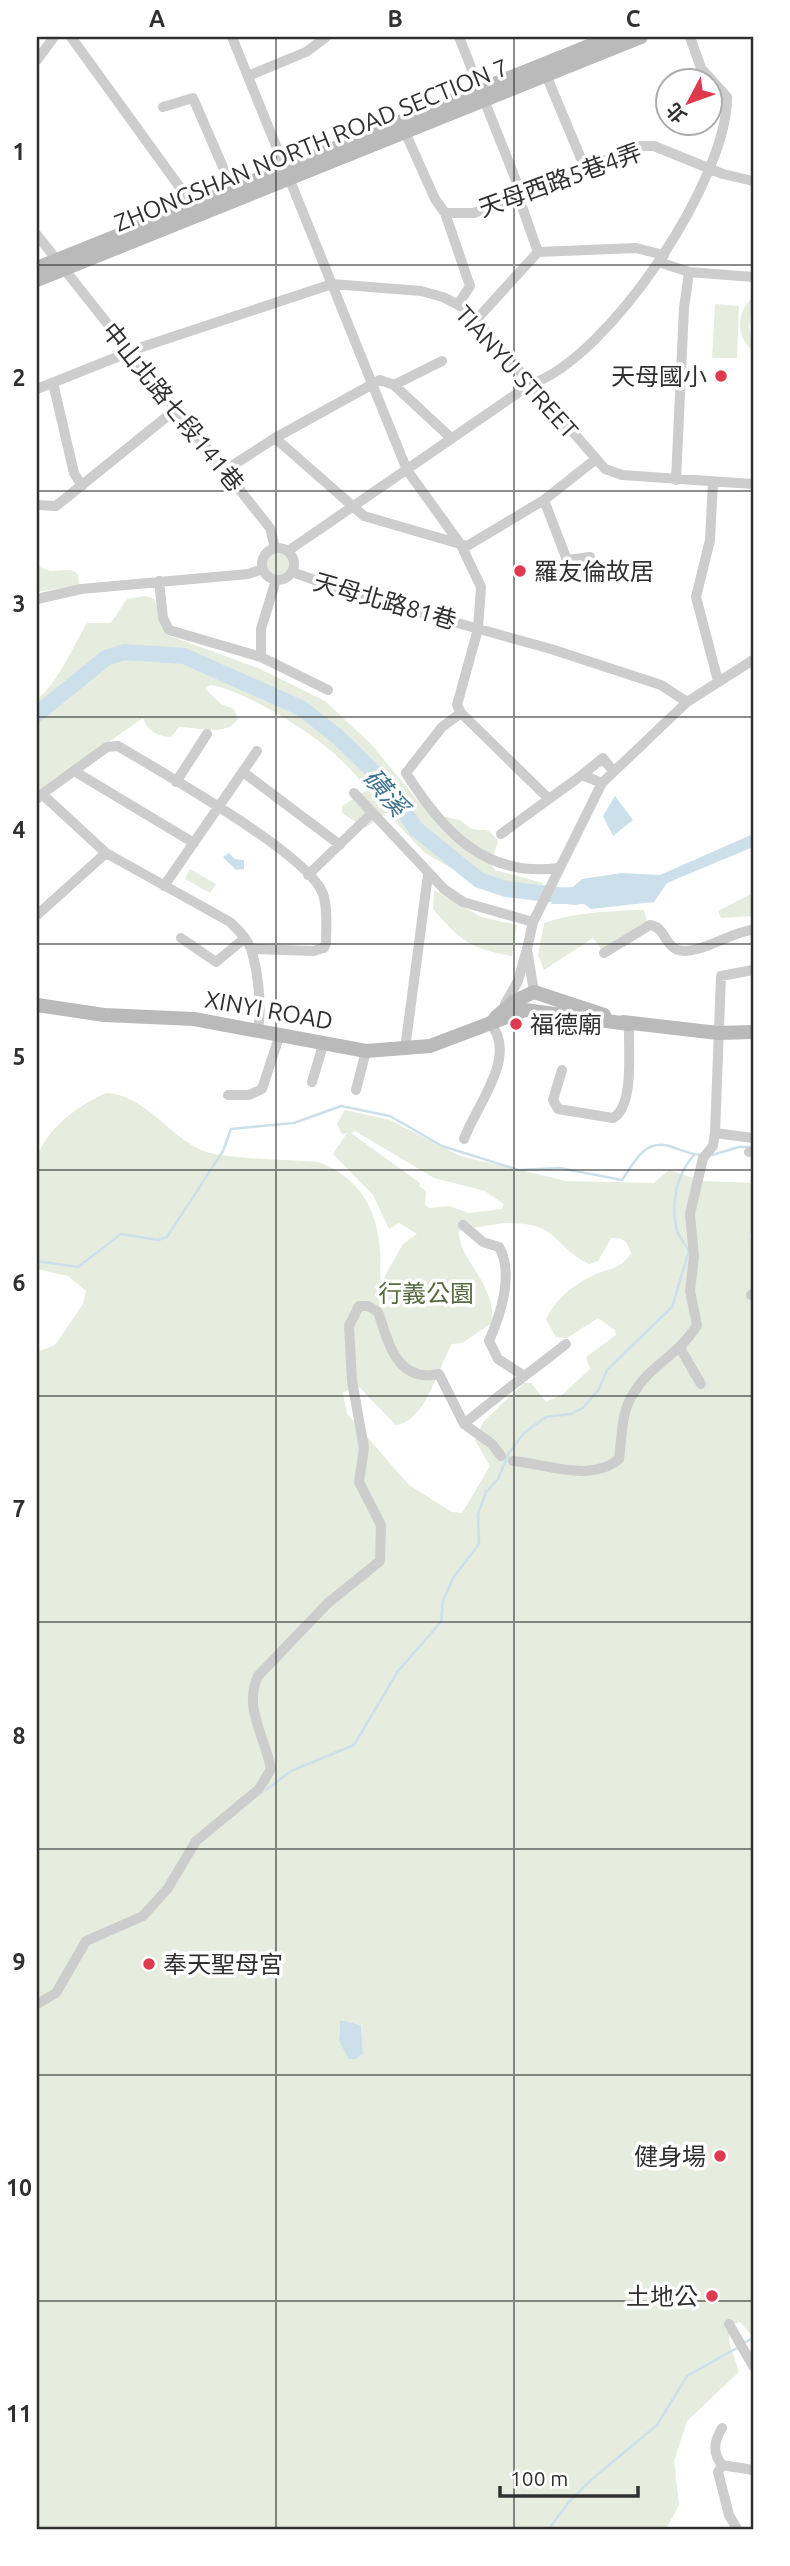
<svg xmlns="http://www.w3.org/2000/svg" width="790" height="2566" font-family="Ubuntu,'Noto Sans TC',sans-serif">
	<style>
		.green { fill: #e6ecde; fill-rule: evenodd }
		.water { fill: #cbe0eb }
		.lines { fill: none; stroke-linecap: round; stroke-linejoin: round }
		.stream { stroke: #cbe0eb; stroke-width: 2.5 }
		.river { stroke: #cbe0eb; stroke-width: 16 }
		.street { stroke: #cdcdcd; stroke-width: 10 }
		.secondary { stroke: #bababa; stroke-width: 14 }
		.grid { fill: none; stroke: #303030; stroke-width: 2; stroke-opacity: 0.55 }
		.poi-dot { fill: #de3a4e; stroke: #fff; stroke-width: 2.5 }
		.labels { text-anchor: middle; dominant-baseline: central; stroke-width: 7; stroke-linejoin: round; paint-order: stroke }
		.street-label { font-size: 24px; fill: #303030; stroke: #fff }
		.poi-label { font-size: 24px; fill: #303030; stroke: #fff; text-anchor: end }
		.park-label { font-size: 24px; fill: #556a3e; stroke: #fff }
		.water-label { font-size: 26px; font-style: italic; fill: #40748f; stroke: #fff }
		.neatline { fill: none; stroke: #303030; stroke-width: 2.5 }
		.grid-label { font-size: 23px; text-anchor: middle; font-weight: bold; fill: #303030 }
	</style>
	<rect width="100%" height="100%" fill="#fff"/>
	<path class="green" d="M753 297 749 327 753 351C735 335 736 313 753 297Z
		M715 304 739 306 737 358H712Z
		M266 564a12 12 0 1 1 24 0a12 12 0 1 1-24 0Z
		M37 566 50 571 72 570 78 574 79 585 37 592Z
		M145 596 154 599 168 635 260 669 325 701 371 744 419 802 441 816 460 820 472 829C487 832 486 825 498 841L491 863 495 870 543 883 535 901 473 881 425 853 387 813 365 828 342 813V806L366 791C351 754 249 690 210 685L205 689 221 704 234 709 238 719C227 737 199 727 179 727L171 737C157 736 147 731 143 718L37 792V700C60 679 71 650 87 623H111L127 599Z
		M190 869 216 884 210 893 185 879Z
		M434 890 481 917 517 925 512 956C469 948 461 941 433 909Z
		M753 893V916L721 918 718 911Z
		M632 910H644L647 922 602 950 593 938 544 970 538 955 544 923C572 913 602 912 632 910Z
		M106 1093C145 1095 167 1134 201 1150 221 1159 293 1160 319 1162 359 1178 377 1208 380 1250 381 1261 379 1272 381 1283L403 1244 417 1234 399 1223 389 1229 373 1195 333 1154 347 1133 342 1134 337 1124 345 1110 390 1120 460 1156 566 1181 654 1183 669 1170 703 1181 753 1183V1232L750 1234 753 1266V2337L740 2322 730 2325 729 2341 739 2372 687 2421 674 2461 679 2505 666 2529H37V1352L55 1345 83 1304 86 1291 68 1276 37 1269C37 1250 33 1166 38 1154 51 1125 78 1106 106 1093ZM355 1131 434 1178 485 1191 504 1204 502 1209 469 1213 449 1206 429 1208 425 1205 426 1191 419 1186 420 1183 351 1133ZM504 1223C560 1222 549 1243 589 1264L598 1261 611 1238C625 1237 627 1242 631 1253 622 1269 609 1268 594 1275 574 1284 554 1300 546 1320L556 1337 567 1338 598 1318 615 1330 616 1335 586 1357 590 1369 563 1394 546 1402 531 1383H524L483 1422 475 1440 490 1466 462 1513 452 1512 409 1485 347 1414 343 1393 357 1385 396 1425C426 1422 438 1367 452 1344L462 1343 492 1323C497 1284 456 1257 459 1230ZM340 2020 361 2025 363 2053 339 2041Z"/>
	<path class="water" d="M615 796 633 820 613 836 603 816Z
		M753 834V847L667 883 654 902 591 909 584 904H551L559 888 573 887 582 879 621 873 660 875Z
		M229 853 235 859 244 860V869L236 870 223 857Z
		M340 2020 361 2025 363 2053 356 2059H349L339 2041Z"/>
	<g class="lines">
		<path class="stream" d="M712 1155 739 1147H753
			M37 1261 78 1267 121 1234 158 1240 167 1237 223 1151 231 1129 294 1123 341 1106 390 1116 442 1146 519 1170 560 1168 622 1180C634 1163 644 1139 669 1146 680 1149 690 1155 702 1155
			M266 1790 291 1771 354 1745 398 1671 441 1622 443 1601 453 1578 479 1544 478 1514 486 1492 498 1479 509 1453 524 1433 546 1417 571 1414 583 1408 599 1389 607 1370 672 1307 689 1251C685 1244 677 1235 676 1227 671 1203 677 1173 694 1155
			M742 2344 753 2338
			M549 2529 568 2503 591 2480 657 2425 687 2376 737 2348"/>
		<path class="river" d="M37 714 106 658 124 652 184 656 301 708 338 737 387 785 416 829 479 880 506 889 576 897"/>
		<path class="street" d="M71 37 192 204
			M232 37 407 470 461 545 481 587 478 629 457 705 461 713 549 799
			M459 37 521 193 520 201 538 252
			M37 60 54 37
			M546 75 585 168
			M248 76 306 52 326 37
			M163 107 193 98 232 188
			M405 132 435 199 445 213 470 286 459 303
			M445 213H474L641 146H654L723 174 753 181
			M37 235 270 528 275 548
			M538 252 636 248 664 255
			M659 262 689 272 753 277
			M476 320 538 252
			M53 383 74 473 82 486
			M394 385 442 361
			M37 389 142 347 332 284 421 291 443 297 466 309 605 469 622 475 753 484
			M275 438 364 516 467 546 544 500 596 459
			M224 471 275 438 380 380 394 385 451 438
			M676 480 684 308 689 272
			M713 482 710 540 696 597 718 681
			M544 500 567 560 590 557
			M37 505 56 506 175 410
			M262 564a16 16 0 1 1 32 0a16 16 0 1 1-32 0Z
			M288 551 531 384C609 358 728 179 727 97L701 68 690 37
			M292 572 360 596 551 649 661 685 687 702
			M159 581 163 618 169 630 261 657 328 690
			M37 599 81 589 248 574 263 569
			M261 657V629L276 580
			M461 713 442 727 406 773C442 830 484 878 558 868
			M74 771 194 843
			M243 772 340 845
			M582 775 603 758 613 771
			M176 782 207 734
			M354 793 444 889 463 902 533 922
			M42 794 107 747 118 746C159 771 309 854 323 894 328 909 326 928 326 943L324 948 313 951 251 949
			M37 799 42 794 106 853 230 922C238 930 247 938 251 949 258 971 262 1006 258 1029
			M501 834 582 775 602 783
			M308 875 372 813
			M164 886 257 751
			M37 915 106 853
			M181 938 216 962 245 938
			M604 953 650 925C665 927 664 945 678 950 698 956 732 931 753 930
			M753 970 721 976 715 1133 753 1138
			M534 992 527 949 533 922 602 783 687 702 753 660
			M505 1004 518 981 526 952
			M405 1049 428 875
			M562 1070 553 1100 558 1109 613 1118C635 1106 628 1048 629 1024
			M312 1082 323 1045
			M356 1090 366 1051
			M228 1095H249L262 1089 280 1034
			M464 1139C476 1105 520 1055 489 1022L492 1019
			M749 1152H753
			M463 1225 483 1242 499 1247C514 1273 501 1314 489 1341L498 1359 524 1376
			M751 1295H753
			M680 1348 701 1384
			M464 1424C497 1396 532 1371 566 1344
			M513 1461C546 1464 591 1483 619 1459 622 1438 621 1412 633 1394 649 1366 681 1353 697 1325L690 1291 694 1257 690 1214 703 1158 713 1146 715 1133
			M37 2004 56 1993 86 1941 143 1916 168 1888 196 1841 259 1789 271 1769C265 1736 243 1708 258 1676L328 1603 380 1561 381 1525 359 1482 364 1448 352 1381 349 1326 359 1306H368L378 1312C389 1344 397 1383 439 1374L464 1424 492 1444 501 1456
			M729 2324 753 2366
			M722 2465C712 2453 714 2441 722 2428
			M737 2529 729 2515 718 2472 722 2465 753 2470"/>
		<path class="secondary" d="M37 268 611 37
			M37 280 641 37
			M37 1005 104 1015 194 1019 366 1051 430 1046 525 1010 629 1024
			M496 1017 515 1001 534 992 604 1015
			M623 1022 718 1033 753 1032"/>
	</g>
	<path class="grid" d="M276 37V2529M514 37V2529M37 265H753M37 491H753M37 717H753M37 944H753M37 1170H753M37 1396H753M37 1622H753M37 1849H753M37 2075H753M37 2301H753"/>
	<g class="poi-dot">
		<circle cx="721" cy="376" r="7"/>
		<circle cx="520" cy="571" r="7"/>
		<circle cx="516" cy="1024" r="7"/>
		<circle cx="149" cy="1964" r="7"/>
		<circle cx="720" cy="2156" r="7"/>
		<circle cx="712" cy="2296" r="7"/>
	</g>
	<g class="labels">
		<g class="street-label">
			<text transform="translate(311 145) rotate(-22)">ZHONGSHAN NORTH ROAD SECTION 7</text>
			<text transform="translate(560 180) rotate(-20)">天母西路5巷4弄</text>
			<text transform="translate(517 372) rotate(48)">TIANYU STREET</text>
			<text transform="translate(173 407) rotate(51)">中山北路七段141巷</text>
			<text transform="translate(385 601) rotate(16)">天母北路81巷</text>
			<text transform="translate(269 1010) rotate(10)">XINYI ROAD</text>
		</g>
		<g class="poi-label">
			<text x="707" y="376">天母國小</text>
			<text x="534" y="571" text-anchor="start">羅友倫故居</text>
			<text x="530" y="1024" text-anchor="start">福德廟</text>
			<text x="163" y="1964" text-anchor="start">奉天聖母宮</text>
			<text x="706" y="2156">健身場</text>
			<text x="698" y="2296">土地公</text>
		</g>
		<g class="park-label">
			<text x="426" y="1293">行義公園</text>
		</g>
		<g class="water-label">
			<text transform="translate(386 792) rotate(50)">磺溪</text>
		</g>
	</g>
	<rect width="790" height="2566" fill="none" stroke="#ffffff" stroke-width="77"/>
	<g transform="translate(689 102) rotate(229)"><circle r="33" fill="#ffffff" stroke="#acacac" stroke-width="2"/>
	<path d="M0-5L12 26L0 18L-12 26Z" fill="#de3a4e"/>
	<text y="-10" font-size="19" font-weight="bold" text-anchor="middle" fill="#303030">北</text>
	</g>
	<path d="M500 2486v10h138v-10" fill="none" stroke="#303030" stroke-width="3.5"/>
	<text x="510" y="2486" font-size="21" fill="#303030" stroke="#ffffff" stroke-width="5" paint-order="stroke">100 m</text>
	<rect x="38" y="38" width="714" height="2490" class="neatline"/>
	<g class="grid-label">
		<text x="157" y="27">A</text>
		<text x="395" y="27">B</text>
		<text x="633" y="27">C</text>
		<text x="19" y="160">1</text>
		<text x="19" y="386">2</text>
		<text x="19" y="612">3</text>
		<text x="19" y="838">4</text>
		<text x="19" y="1065">5</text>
		<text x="19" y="1291">6</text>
		<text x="19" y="1517">7</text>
		<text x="19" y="1744">8</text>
		<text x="19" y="1970">9</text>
		<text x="19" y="2196">10</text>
		<text x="19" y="2422">11</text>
	</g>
</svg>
